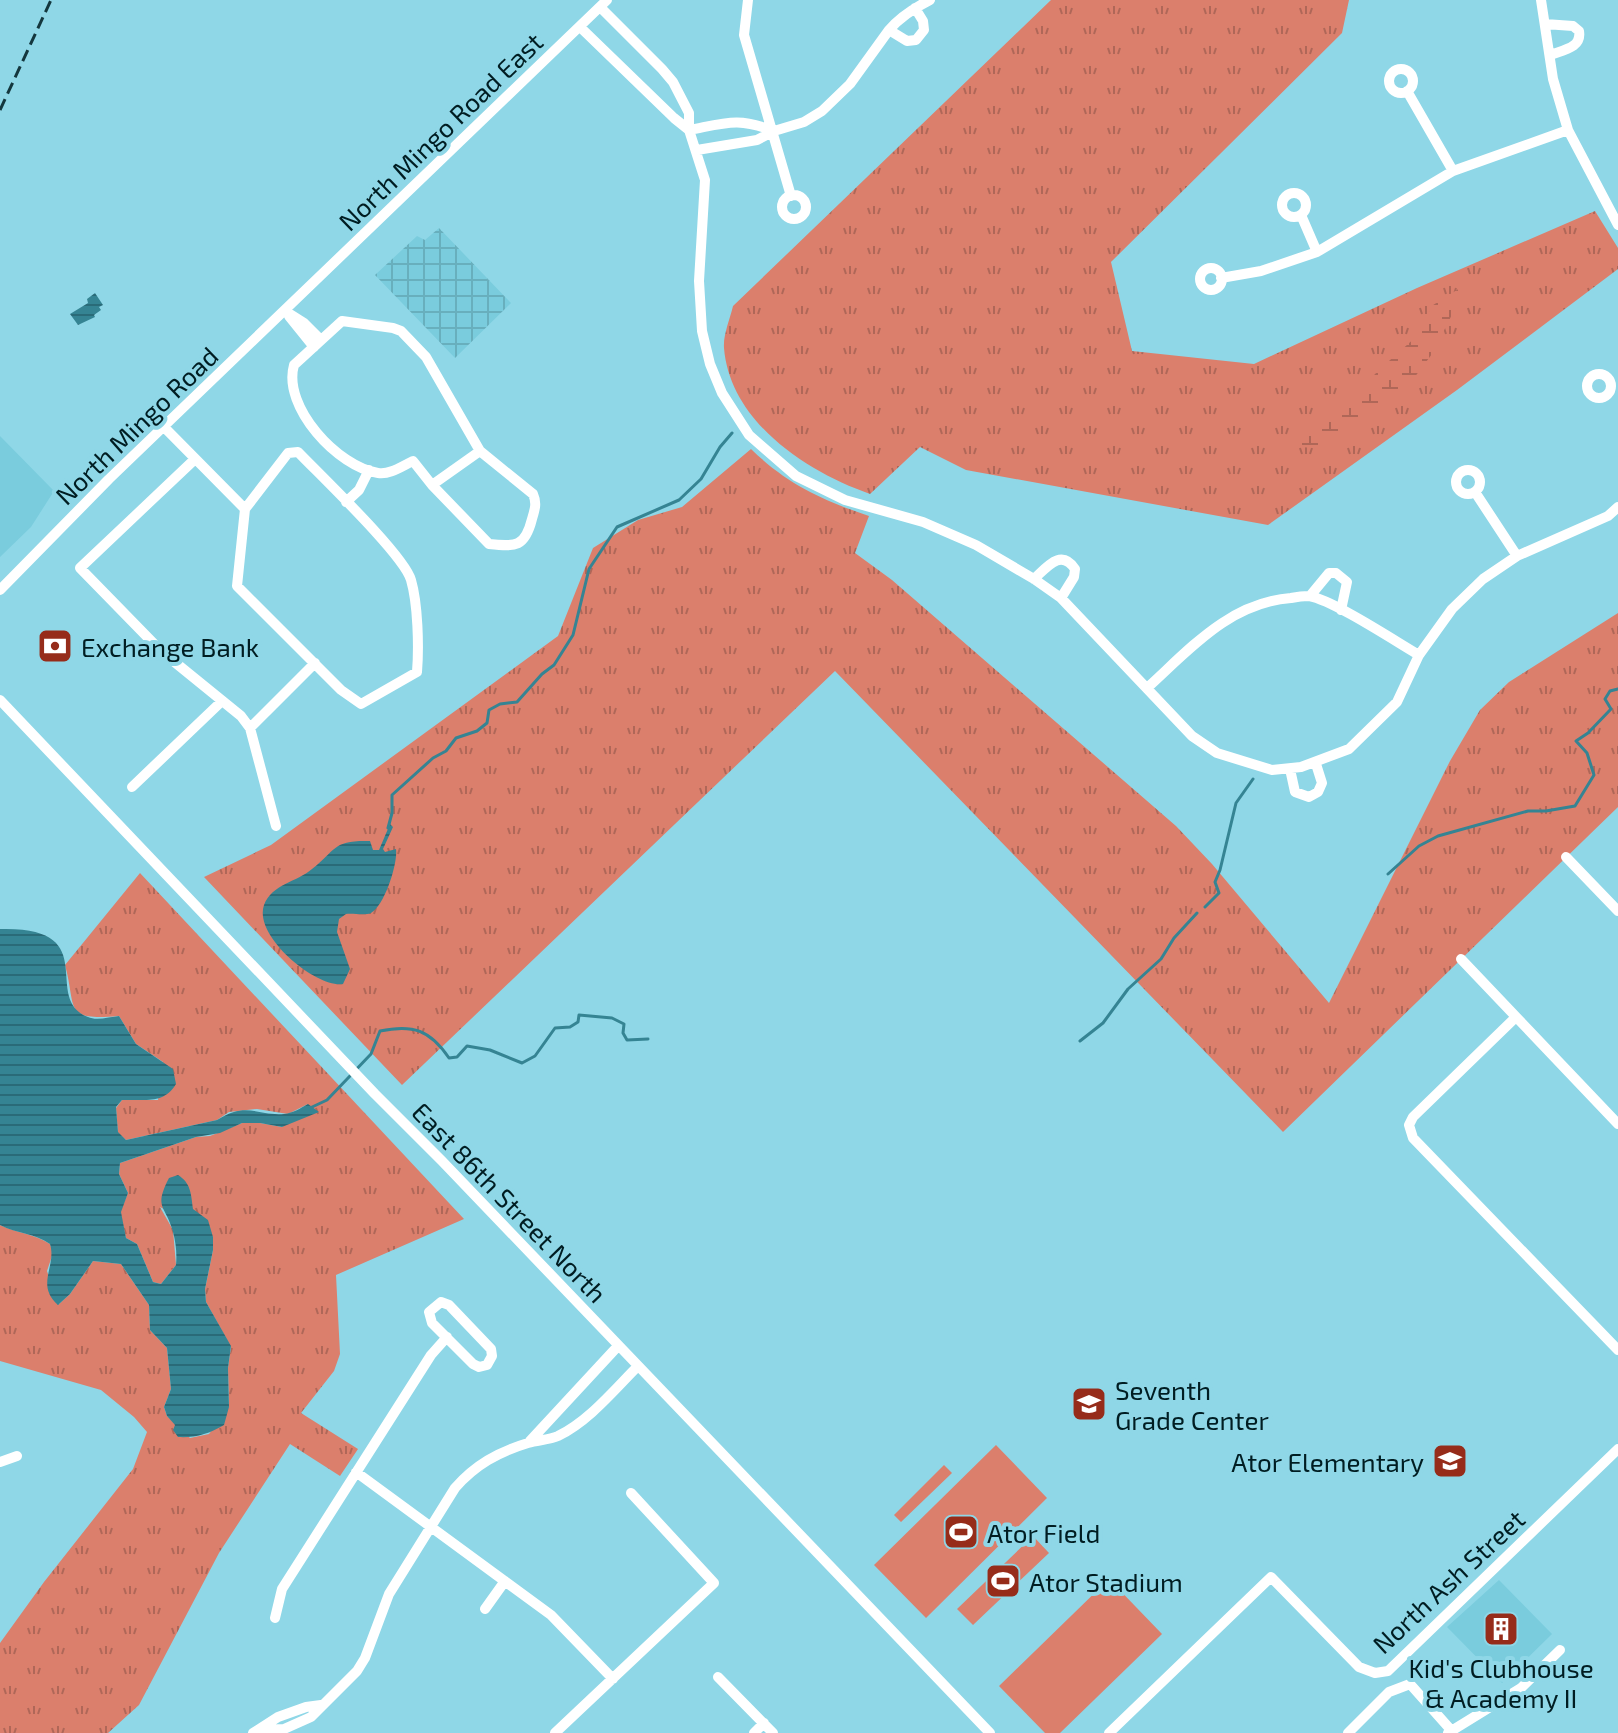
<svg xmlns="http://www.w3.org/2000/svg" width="1618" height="1733" font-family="'Exo 2',sans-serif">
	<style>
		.built { fill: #7accdd }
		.industrial { fill: url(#industrial-grid) }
		.grass { fill: url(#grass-tufts) }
		.wetland { fill: url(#wetland-marsh) }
		.park { fill: #db7f6c }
		.water { fill: url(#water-rules) }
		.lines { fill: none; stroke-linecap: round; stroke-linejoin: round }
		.stream { stroke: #358493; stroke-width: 3 }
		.minor { stroke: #fff; stroke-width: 10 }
		.rail { stroke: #14373e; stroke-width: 3; stroke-dasharray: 12 6; stroke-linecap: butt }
		.labels { text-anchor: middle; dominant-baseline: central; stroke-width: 8; stroke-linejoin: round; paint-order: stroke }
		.street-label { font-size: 26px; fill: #001d22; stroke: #8fd7e7 }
		.poi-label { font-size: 26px; fill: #001d22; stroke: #8fd7e7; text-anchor: start }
	</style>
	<defs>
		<pattern id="industrial-grid" width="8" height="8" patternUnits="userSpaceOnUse" patternTransform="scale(2)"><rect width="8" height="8" fill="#7accdd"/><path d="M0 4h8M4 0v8" fill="none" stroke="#68afbd"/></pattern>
		<pattern id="grass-tufts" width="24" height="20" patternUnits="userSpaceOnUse" patternTransform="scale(2)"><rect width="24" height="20" fill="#db7f6c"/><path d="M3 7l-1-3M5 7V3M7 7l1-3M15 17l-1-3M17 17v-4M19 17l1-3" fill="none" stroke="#af6758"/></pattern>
		<pattern id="wetland-marsh" width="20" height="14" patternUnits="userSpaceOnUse" patternTransform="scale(2)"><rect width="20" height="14" fill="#db7f6c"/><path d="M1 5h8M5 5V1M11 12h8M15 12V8" fill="none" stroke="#af6758"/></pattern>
		<pattern id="water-rules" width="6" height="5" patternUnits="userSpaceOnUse" patternTransform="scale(2)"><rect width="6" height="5" fill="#358493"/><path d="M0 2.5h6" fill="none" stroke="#2a6b78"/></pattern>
	</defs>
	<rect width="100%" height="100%" fill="#8fd7e7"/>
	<path class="built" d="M0 436 54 491 31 527 0 557Z
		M1499 1580 1552 1634 1502 1683 1447 1627Z"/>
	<path class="industrial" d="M439 228 511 303 455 358 375 275 417 236 425 240Z"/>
	<path class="grass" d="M1051 0H1349L1342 33 1111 262 1132 351 1254 364 1417 288 1595 211 1618 248V269L1457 390 1268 525 966 470 920 447 870 494C807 472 730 422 724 348 723 335 730 319 733 306Z
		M751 449C787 484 822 500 869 516L855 553 892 580 1176 826 1212 864 1329 1003 1450 761 1480 710 1509 682 1618 613V807L1283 1132 835 671 402 1085 204 877 271 845 558 636 593 548 638 520 682 507Z
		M140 873 464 1219 336 1275 340 1354 334 1371 301 1413 358 1449 340 1476 290 1444 219 1553 139 1705 108 1733H0V1643L44 1582 133 1469 147 1432 134 1417 101 1390 0 1361V1225C17 1233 35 1234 50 1244L53 1253 47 1271 58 1305 70 1294 93 1261 121 1264 149 1305 150 1330 167 1348 171 1389 164 1407 167 1416 190 1438 209 1434 229 1407 228 1368 231 1347 206 1302 205 1289 213 1250V1237L160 1207 173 1230 176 1265 161 1284 153 1282 137 1244 126 1238 120 1212 128 1193 119 1174 120 1163 196 1137 210 1136 242 1123H260L282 1127 308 1104 288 1114 257 1109 229 1112 217 1120 126 1140 118 1133 116 1108 122 1100H158L163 1062 136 1044 119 1016C62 1021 77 1008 65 965Z"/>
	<path class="wetland" d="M1460 288 1465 289 1432 354 1411 382 1335 443 1317 448 1298 447 1295 443 1324 426 1380 369 1417 336 1428 318 1430 307Z"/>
	<path class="park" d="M996 1445 1047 1498 926 1618 874 1565Z
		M944 1465 952 1473 901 1522 894 1515Z
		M1033 1536 1049 1553 973 1625 957 1609Z
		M1109 1579 1162 1634 1060 1733H1045L999 1686Z"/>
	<path class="water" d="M95 293 103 305 99 307 101 310 94 315 95 317 78 325 70 314 88 303 87 299Z
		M390 824 393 827 383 849 385 852 396 849C398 863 385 905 371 913 364 916 354 913 346 914L339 919 337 932 350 969 343 984C316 988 253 936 264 905 272 884 297 882 312 869 337 849 333 840 370 841L373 850H379Z
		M0 929C105 926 40 998 88 1017 96 1021 110 1017 119 1016L136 1044 173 1069 176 1084C164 1105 143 1099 122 1100L116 1107 118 1132 126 1140 217 1120C248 1101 255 1116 284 1114 293 1113 301 1108 308 1104L319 1112 282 1127 260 1123H242L220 1133 196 1137 120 1163 119 1174 128 1193 121 1212 126 1238 137 1244 153 1282 161 1284 176 1265C177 1254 176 1243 173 1232 166 1205 153 1209 169 1178L178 1175C191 1183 191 1194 193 1209L208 1220 213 1237V1250L205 1289 206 1302 231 1346 228 1368 229 1407 224 1425C209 1434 195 1438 178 1437L173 1430 175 1425 167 1416 164 1407 171 1389 167 1348 150 1330 149 1305 121 1264 93 1261 70 1294 58 1305C35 1285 57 1266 50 1244 35 1233 17 1234 0 1225Z"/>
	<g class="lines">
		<path class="stream" d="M388 828 392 813V795L433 758 446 751 456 738 477 731 487 723 489 710 500 704 517 702 542 674 554 665 573 635 589 569 617 527 679 500 701 479 720 447 732 433
			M1388 874 1419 846 1438 836 1528 811H1546L1575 806 1594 775 1587 753 1576 741 1588 733 1611 709 1605 699 1610 691 1618 689
			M1205 907 1219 893 1215 882 1220 870 1236 803 1253 779
			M1080 1041 1103 1023 1128 989 1161 959 1174 938 1197 913
			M310 1108 327 1100 371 1054 380 1031C413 1024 430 1030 449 1058L457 1057 467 1046 490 1050 522 1063 535 1056 555 1028 570 1027 578 1022 579 1015 612 1018 624 1024 623 1033 627 1040 648 1039"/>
		<path class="minor" d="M748 0 744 35 791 196
			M1541 0 1553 79 1568 130 1618 225
			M600 7 662 69 673 82 689 113V130L705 180 699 281 702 331 710 364 722 393 749 435 796 476 845 500 923 522 976 545 1034 579 1061 598 1192 736 1217 753 1272 770 1301 767 1349 749 1397 702 1419 655 1452 609 1483 579 1517 556 1608 516 1618 507
			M915 8 923 21 924 30 916 40 907 41 889 30C901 16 914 8 930 0
			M1545 24 1573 26 1579 31C1582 48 1563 50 1550 55
			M580 27 674 118 689 130
			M1389 81a12 12 0 1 1 24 0a12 12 0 1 1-24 0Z
			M1407 91 1453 171
			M689 130C726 123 738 117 774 131
			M697 150 757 140 774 131 804 122 822 111 850 84 889 30
			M1282 205a12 12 0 1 1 24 0a12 12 0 1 1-24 0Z
			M782 207a12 12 0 1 1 24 0a12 12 0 1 1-24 0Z
			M1301 215 1317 252
			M1200 279a11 11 0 1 1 22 0a11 11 0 1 1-22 0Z
			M1221 278 1261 271 1317 252 1453 171 1568 130
			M285 311 304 323 321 340
			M289 316 314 347
			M1587 386a12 12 0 1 1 24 0a12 12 0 1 1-24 0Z
			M163 426 245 509
			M298 452C321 476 404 555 411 580 418 604 419 647 417 672L361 704 341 690 237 586 245 509 288 453Z
			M194 460 80 568 161 651 241 716 250 728 276 826
			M1456 482a12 12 0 1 1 24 0a12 12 0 1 1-24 0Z
			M432 485 489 544C516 547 525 547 532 519 535 509 537 503 533 494L480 451 426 357 401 331 393 328 342 321 294 365C282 407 338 467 378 473 390 475 402 466 413 461L432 485 480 451
			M1475 492 1517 556
			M346 502 359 490 369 470
			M1034 579C1047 567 1061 548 1075 569L1074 577 1061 598
			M0 590 109 479 607 0
			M1310 596 1329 573H1336L1347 582 1341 610
			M1147 688C1190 649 1229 603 1291 598 1296 597 1304 596 1309 596 1333 600 1395 641 1419 655
			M0 700 375 1094 442 1161 990 1733
			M250 728 315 663
			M1290 769 1295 792 1309 797 1318 792 1322 783 1316 764
			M132 787 222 701
			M1566 857 1618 911
			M1461 959 1618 1124
			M1516 1017 1413 1117 1409 1125 1413 1138 1618 1350
			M441 1302 449 1305 491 1349 492 1356 487 1365 479 1367 473 1364 432 1323 429 1312Z
			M530 1441 618 1346
			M0 1462 17 1456
			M356 1472 551 1615 613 1679
			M485 1609 505 1581
			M275 1618 282 1589 431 1355 447 1337
			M718 1677 773 1733
			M262 1730 284 1729 311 1717 357 1671 365 1658 389 1594 455 1488C475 1465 498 1452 528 1443 538 1440 549 1440 558 1436 589 1421 614 1390 638 1366
			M253 1733 278 1717 306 1707 321 1705
			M555 1733 714 1583 631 1493
			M754 1733 764 1723
			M1109 1733 1271 1577 1359 1667 1375 1673 1388 1671 1618 1449
			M1348 1733 1389 1692 1410 1684 1451 1730
			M1448 1733 1521 1688 1560 1650"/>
		<path class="rail" d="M0 110 51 0"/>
	</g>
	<defs>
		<symbol id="bank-square" viewBox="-11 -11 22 22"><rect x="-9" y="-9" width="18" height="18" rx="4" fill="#962c1a" stroke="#8fd7e7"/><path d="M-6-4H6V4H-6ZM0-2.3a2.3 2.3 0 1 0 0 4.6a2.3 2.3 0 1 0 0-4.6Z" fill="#fff"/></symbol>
		<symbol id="school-square" viewBox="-11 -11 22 22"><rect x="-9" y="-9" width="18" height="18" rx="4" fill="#962c1a" stroke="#8fd7e7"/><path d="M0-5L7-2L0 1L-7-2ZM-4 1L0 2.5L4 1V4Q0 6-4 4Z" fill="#fff"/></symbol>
		<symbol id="stadium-square" viewBox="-11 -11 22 22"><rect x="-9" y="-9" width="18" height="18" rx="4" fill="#962c1a" stroke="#8fd7e7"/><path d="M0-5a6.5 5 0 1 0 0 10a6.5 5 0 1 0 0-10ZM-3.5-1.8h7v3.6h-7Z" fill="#fff"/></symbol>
		<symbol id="building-square" viewBox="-11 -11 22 22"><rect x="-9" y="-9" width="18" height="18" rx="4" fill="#962c1a" stroke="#8fd7e7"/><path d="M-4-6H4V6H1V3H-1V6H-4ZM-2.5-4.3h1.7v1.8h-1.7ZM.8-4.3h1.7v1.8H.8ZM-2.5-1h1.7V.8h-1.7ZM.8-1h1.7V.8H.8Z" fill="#fff"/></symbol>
	</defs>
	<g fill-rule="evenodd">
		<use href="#bank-square" x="35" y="626" width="40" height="40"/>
		<use href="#school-square" x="1069" y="1384" width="40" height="40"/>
		<use href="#school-square" x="1430" y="1441" width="40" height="40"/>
		<use href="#stadium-square" x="941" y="1512" width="40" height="40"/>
		<use href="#stadium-square" x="983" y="1561" width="40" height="40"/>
		<use href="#building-square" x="1481" y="1609" width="40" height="40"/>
	</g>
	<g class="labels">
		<g class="street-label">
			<text transform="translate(440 131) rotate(-44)">North Mingo Road East</text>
			<text transform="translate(136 425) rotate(-44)">North Mingo Road</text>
			<text transform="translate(510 1202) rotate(46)">East 86th Street North</text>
			<text transform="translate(1448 1581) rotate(-43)">North Ash Street</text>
		</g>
		<g class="poi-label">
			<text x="81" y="646">Exchange Bank</text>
			<text x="1115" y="1389">Seventh<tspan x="1115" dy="30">Grade Center</tspan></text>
			<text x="1424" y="1461" text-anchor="end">Ator Elementary</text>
			<text x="987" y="1532">Ator Field</text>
			<text x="1029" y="1581">Ator Stadium</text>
			<text x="1501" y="1667" text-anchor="middle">Kid's Clubhouse<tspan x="1501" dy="30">&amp; Academy II</tspan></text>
		</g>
	</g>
</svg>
